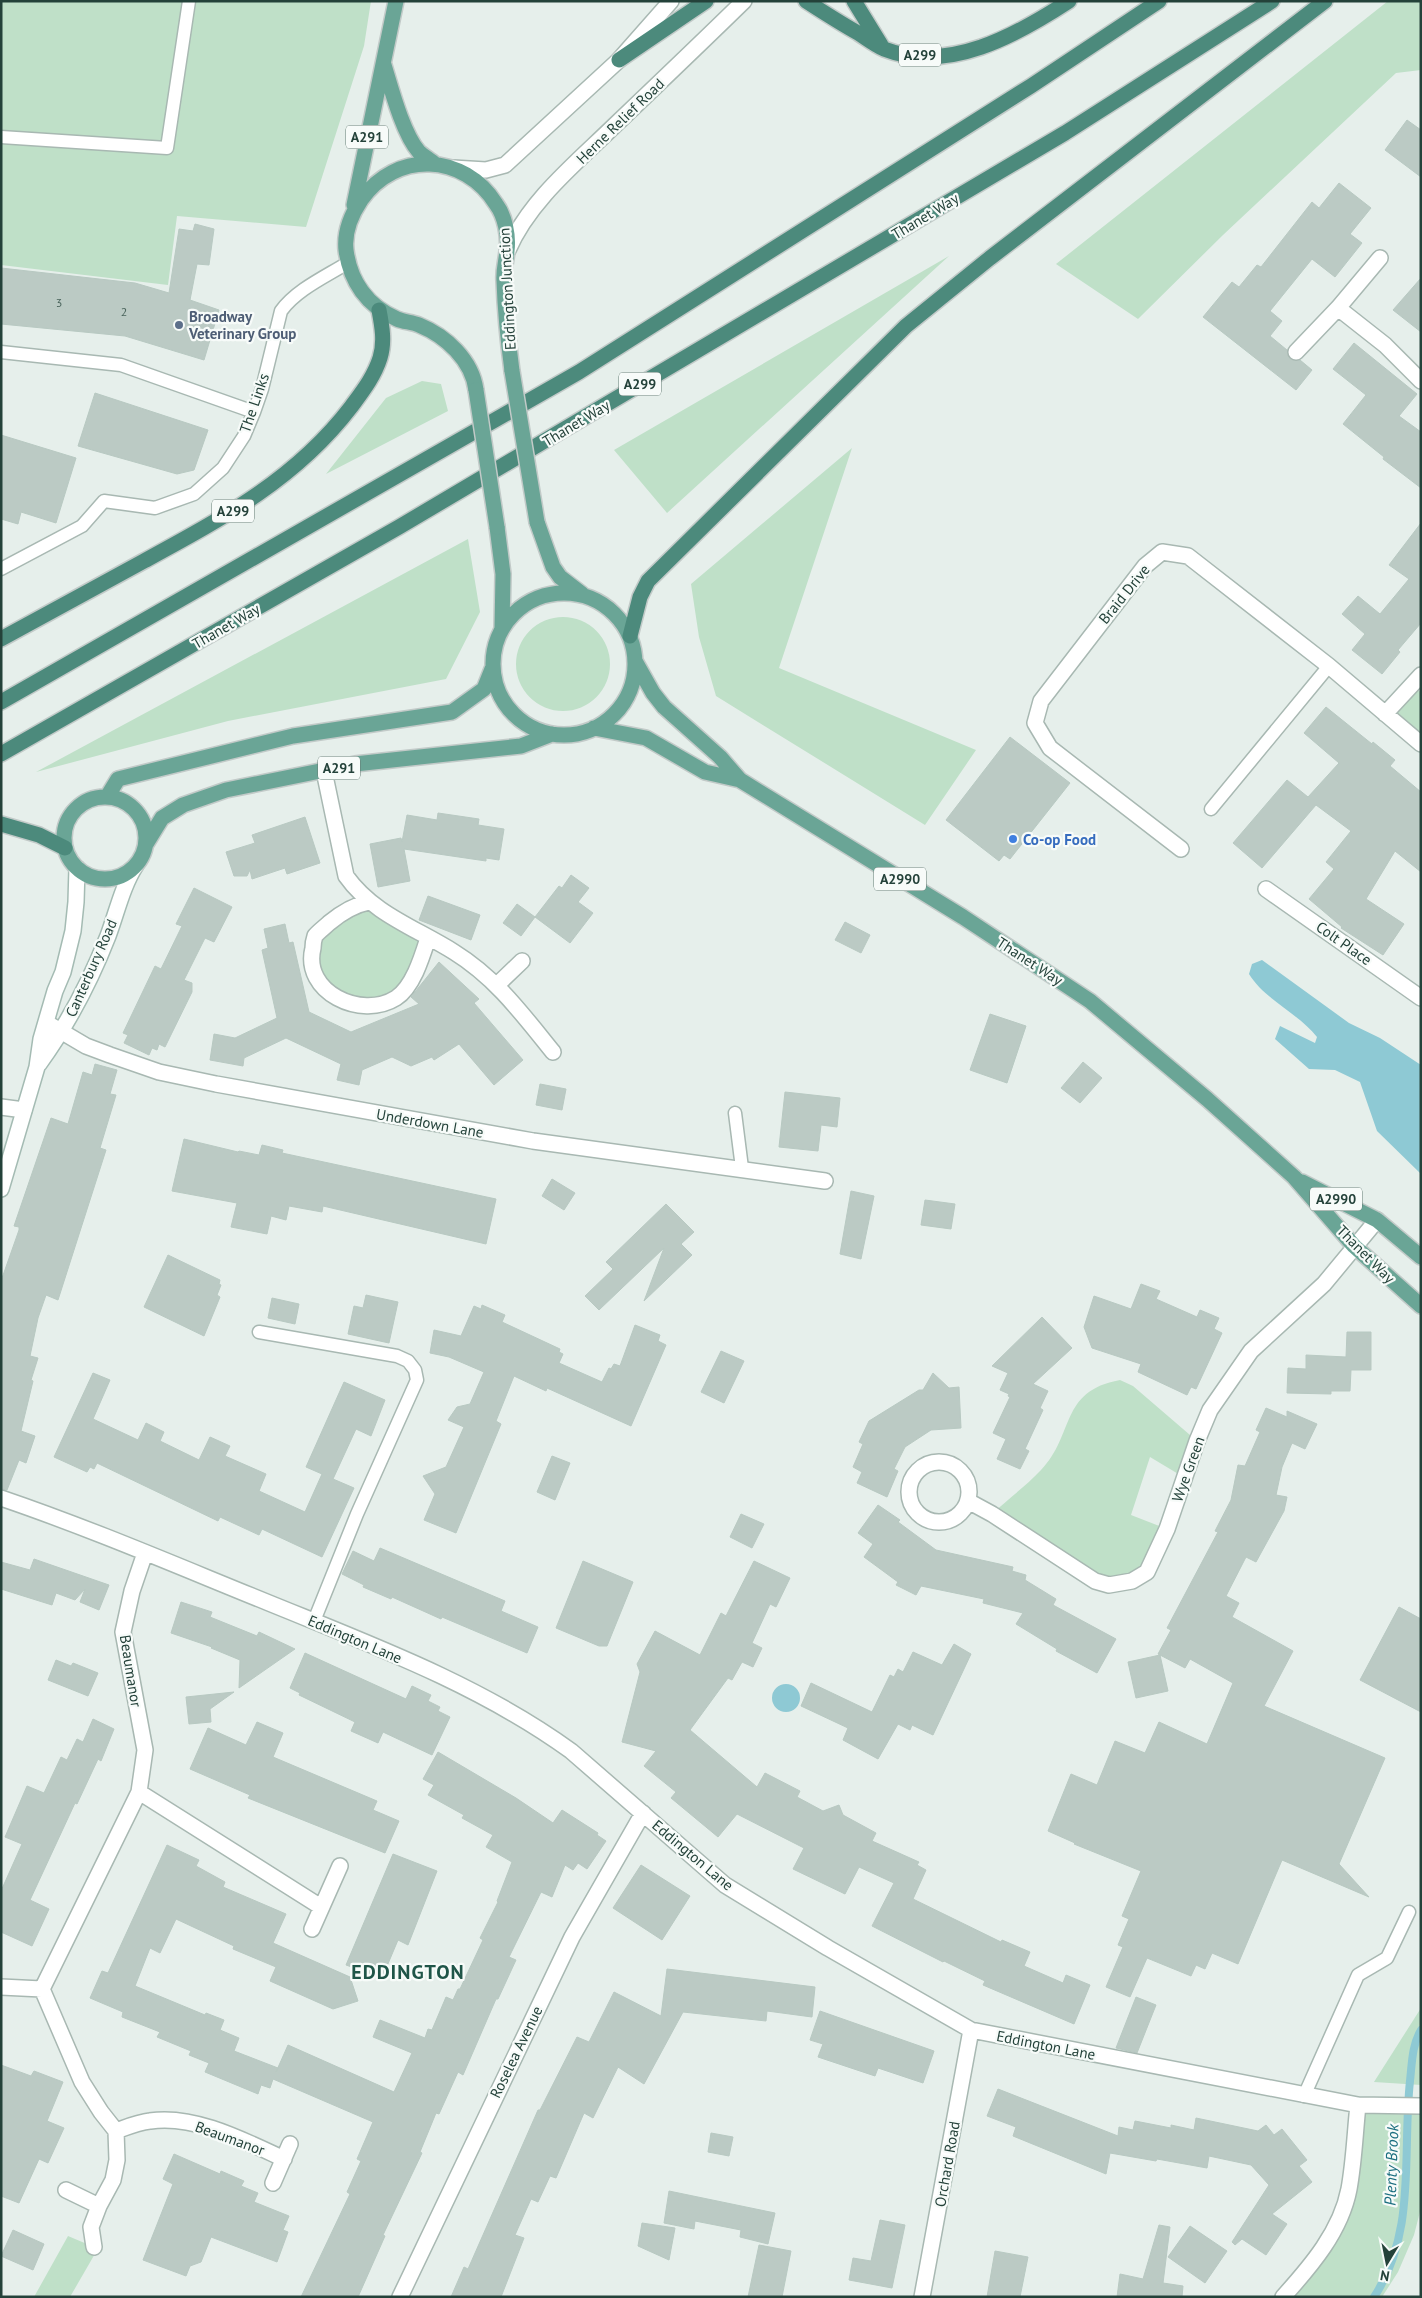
<svg xmlns="http://www.w3.org/2000/svg" width="1422" height="2298" font-family="'PT Sans',sans-serif">
	<style>
		.green { fill: #bfe0c8 }
		.water { fill: #8ec9d4 }
		.lines { fill: none; stroke-linecap: round; stroke-linejoin: round }
		.stream { stroke: #8ec9d4; stroke-width: 8 }
		.building { fill: #bbcac4; stroke: #b8c9c2 }
		.service-casing { stroke: #a8b8b2; stroke-width: 15 }
		.minor-casing { stroke: #a8b8b2; stroke-width: 18 }
		.tertiary-casing { stroke: #a8b8b2; stroke-width: 18 }
		.secondary-casing { stroke: #a4bbb3; stroke-width: 18 }
		.primary-casing { stroke: #c2cac8; stroke-width: 18 }
		.trunk-casing { stroke: #c2cac8; stroke-width: 18 }
		.service { stroke: #fff; stroke-width: 12 }
		.minor { stroke: #fff; stroke-width: 15 }
		.tertiary { stroke: #fff; stroke-width: 15 }
		.secondary { stroke: #fff; stroke-width: 15 }
		.primary { stroke: #6aa596; stroke-width: 15 }
		.trunk { stroke: #4c8a7c; stroke-width: 15 }
		.primary-bridge-casing { stroke: #c2cac8; stroke-width: 18; stroke-linecap: butt }
		.primary-bridge { stroke: #6aa596; stroke-width: 15 }
		.service-dot { fill: #5c6f8a; stroke: #f7fbf9; stroke-width: 2 }
		.shop-dot { fill: #3f7fe0; stroke: #f7fbf9; stroke-width: 2 }
		.labels { text-anchor: middle; dominant-baseline: central; stroke-width: 4.5; stroke-linejoin: round; paint-order: stroke }
		.number-label { font-size: 12px; fill: #4a645c }
		.shield { fill: #f7fbf9; stroke: #637a73; stroke-width: 1 }
		.shield-label { font-size: 14px; font-weight: bold; fill: #24423a }
		.street-label { font-size: 15px; fill: #24423a; stroke: #f7fbf9 }
		.service-label { font-size: 15px; font-weight: bold; fill: #4e5e75; stroke: #f7fbf9; text-anchor: start }
		.shop-label { font-size: 15px; font-weight: bold; fill: #366cbe; stroke: #f7fbf9; text-anchor: start }
		.water-label { font-size: 16px; font-style: italic; fill: #1c6f80; stroke: #f7fbf9 }
		.district-label { font-size: 20px; font-weight: bold; letter-spacing: 1px; fill: #1f5548; stroke: #f7fbf9 }
	</style>
	<rect width="100%" height="100%" fill="#e6efeb"/>
	<path class="green" d="M1 1H371L364 46 306 227 177 216 168 285 1 265Z
		M1388 1H1421V70L1396 73 1223 235 1138 319 1056 264Z
		M949 256 667 513 614 450Z
		M422 381 441 384 448 411 326 474 386 398Z
		M852 448 779 668 976 750 925 825 716 696 699 637 691 584Z
		M468 539 480 612 446 679 228 721 36 772Z
		M516 664a47 47 0 1 1 94 0a47 47 0 1 1-94 0Z
		M1410 686 1421 692V744L1385 714Z
		M369 902 428 938 397 997 352 1005 314 974 315 936Z
		M1120 1380 1133 1386 1197 1441 1185 1478 1150 1457 1131 1515 1167 1529 1151 1565 1109 1585 992 1514C1008 1499 1026 1486 1041 1470 1075 1435 1059 1391 1120 1380Z
		M1421 2008V2085L1374 2082Z
		M1358 2105 1421 2106V2208L1414 2235 1398 2272 1382 2297H1283L1338 2221Z
		M68 2236 94 2247 96 2252 70 2297H34Z"/>
	<path class="water" d="M1262 960 1349 1023 1380 1038 1421 1065V1174L1377 1131 1360 1082 1335 1070 1309 1069 1275 1039 1280 1026 1315 1043 1317 1037C1298 1013 1265 1000 1249 974L1252 964Z
		M772 1698a14 14 0 1 1 28 0a14 14 0 1 1-28 0Z"/>
	<g class="lines">
		<path class="stream" d="M1374 2297C1417 2232 1402 2154 1410 2081 1412 2063 1412 2045 1421 2030"/>
	</g>
	<path class="building" d="M1407 120 1421 130V177L1385 150Z
		M1339 183 1371 208 1350 234 1362 243 1335 277 1312 259 1270 311 1282 321 1270 336 1287 350 1290 359 1300 360 1312 370 1296 390 1203 317 1232 282 1239 287 1257 265 1261 267 1312 202 1319 208Z
		M195 224 214 229 209 265 197 264 190 300 219 310 204 360 125 336 1 324V268L135 283 169 293 179 229 193 231Z
		M1421 278V332L1393 310Z
		M1354 343 1417 394 1399 416 1421 432V488L1383 459 1384 457 1343 424 1366 395 1333 369Z
		M95 393 208 430 194 470 177 474 78 446Z
		M1 435 76 458 56 523 21 512 18 524 1 519Z
		M1421 523V623L1398 650 1400 652 1382 674 1352 650 1365 634 1342 614 1358 596 1380 614 1409 579 1389 565Z
		M1326 707 1372 744 1373 742 1395 760 1390 766 1421 792V872L1395 851 1366 899 1404 924 1383 955 1341 928 1342 927 1309 899 1334 869 1326 862 1351 831 1316 805 1262 868 1233 843 1287 780 1308 797 1339 763 1304 733Z
		M1010 737 1070 783 1010 859 1004 855 999 861 946 820Z
		M438 813 479 819 478 825 504 829 499 860 486 858V861L404 849 410 881 378 887 370 844 401 838 402 842 407 815 437 820Z
		M305 817 320 863 287 874 285 868 252 879 250 870 247 876H234L226 852 255 843 252 835Z
		M571 875 589 888 578 902 593 913 570 943 535 917 559 886 562 888Z
		M194 888 232 907 214 942 205 938 184 980 192 983V992L165 1047 159 1044 157 1050 152 1048 149 1055 124 1043 128 1035 123 1033 155 966 161 969 182 926 176 924Z
		M428 896 480 915 471 940 419 920Z
		M517 904 535 917 521 936 503 923Z
		M845 922 870 935 861 953 835 940Z
		M285 924 289 943 293 942 309 1012 351 1032 419 1004 411 997 439 962 479 999 474 1003 523 1060 494 1085 459 1044 434 1060 432 1057 411 1066 392 1057 362 1070 359 1085 337 1080 341 1064 286 1038 244 1058 243 1066 210 1060 214 1034 235 1038 277 1018 262 950 268 948 264 929Z
		M990 1014 1026 1026 1007 1083 970 1070Z
		M1083 1062 1102 1078 1080 1103 1061 1088Z
		M95 1064 117 1070 110 1094 116 1095 100 1148 106 1150 58 1300 46 1295 38 1318 30 1356 38 1358 31 1380 33 1381 21 1431 35 1436 26 1463 19 1460 7 1490 1 1489V1281L19 1230V1227L14 1226 51 1118 68 1124 83 1072 92 1075Z
		M540 1084 566 1089 562 1110 536 1105Z
		M785 1092 840 1098 837 1127 821 1125 818 1151 779 1147Z
		M184 1139 238 1152 239 1151 259 1155 262 1145 283 1150 282 1153 496 1199 486 1244 323 1206 322 1212 289 1206 286 1220 271 1216 267 1234 231 1227 237 1203 172 1191Z
		M552 1179 575 1193 564 1210 542 1196Z
		M851 1191 874 1196 861 1259 840 1254Z
		M925 1200 955 1204 951 1229 921 1225Z
		M666 1204 694 1232 681 1244 692 1255 644 1301 664 1248 599 1310 585 1296 613 1269 606 1262Z
		M168 1255 220 1280 219 1284 221 1285 217 1295 220 1297 204 1336 144 1307Z
		M1141 1284 1160 1291 1156 1299 1197 1317 1200 1310 1219 1318 1214 1329 1222 1333 1196 1389 1191 1387 1187 1395 1138 1372 1141 1364 1092 1348 1084 1327 1094 1296 1131 1309Z
		M366 1295 398 1302 389 1343 348 1334 354 1306 363 1308Z
		M272 1298 299 1304 295 1324 268 1318Z
		M482 1305 505 1315 502 1322 560 1349 559 1352 563 1354 559 1363 602 1382 609 1368 611 1369 614 1364 620 1366 635 1325 660 1335 658 1341 666 1345 631 1426 547 1388 546 1391 514 1376 496 1421 501 1424 456 1533 424 1520 435 1494 423 1476 446 1467 464 1427 448 1420 457 1407 470 1404 484 1372 449 1357 430 1353 434 1330 461 1336 474 1306 481 1309Z
		M1042 1317 1072 1348 1033 1384 1048 1391 1040 1408 1043 1410 1025 1449 1029 1451 1020 1469 997 1459 1006 1439 993 1433 1010 1397 1008 1396 1009 1394 1000 1390 1008 1373 992 1366Z
		M1347 1332H1371V1370H1351L1350 1391H1331V1394L1287 1393 1288 1368 1306 1369V1355L1346 1357Z
		M721 1351 744 1361 724 1403 701 1392Z
		M93 1373 110 1380 93 1419 138 1440 146 1423 164 1432 160 1441 199 1460 210 1437 230 1446 225 1456 266 1474 259 1491 305 1512 322 1474 306 1467 344 1382 385 1400 371 1436 356 1429 333 1479 354 1488 322 1557 262 1529 259 1535 220 1517 218 1521 97 1463 94 1469 90 1467 87 1472 54 1457Z
		M933 1373 949 1388 959 1387 961 1428 931 1430 905 1447 894 1469 898 1471 887 1497 857 1483 862 1472 853 1467 863 1444 859 1442 869 1421 919 1390H923Z
		M1266 1408 1287 1417V1411L1317 1424 1305 1449 1292 1443 1282 1467 1276 1495 1287 1497 1284 1511 1256 1562 1246 1557 1226 1596 1239 1603 1232 1617 1293 1651 1264 1706 1385 1758 1339 1864 1369 1897 1282 1860 1238 1964 1212 1953 1205 1969 1196 1965 1191 1976 1147 1958 1130 1997 1106 1987 1123 1947 1118 1945 1129 1919 1122 1916 1141 1871 1074 1844 1075 1843 1048 1831 1071 1774 1097 1785 1115 1741 1145 1753 1159 1722 1207 1744 1233 1683 1190 1659 1185 1668 1160 1655 1168 1691 1136 1698 1128 1662 1160 1655 1158 1654 1171 1630 1167 1628 1218 1532 1215 1531 1231 1500 1238 1465 1245 1466 1260 1432 1256 1430Z
		M552 1456 570 1463 555 1500 537 1492Z
		M878 1505 900 1520 898 1522 936 1550 1013 1567 1012 1571 1026 1575 1025 1580 1056 1599 1053 1605 1116 1639 1097 1673 1056 1651 1057 1649 1016 1624 1023 1613 983 1603 984 1599 921 1586 916 1595 896 1585 898 1582 864 1557 873 1544 858 1533Z
		M741 1514 764 1524 752 1548 730 1537Z
		M380 1548 505 1601 501 1611 538 1627 527 1653 442 1617 441 1619 392 1597 391 1599 363 1587 364 1585 342 1574 353 1551 374 1561Z
		M34 1559 109 1585 99 1610 80 1602 85 1589 75 1600 56 1593 52 1605 1 1589V1562L30 1570Z
		M583 1561 633 1582 607 1646H599L556 1628Z
		M754 1561 790 1578 776 1607 770 1604 752 1643 762 1648 753 1667 742 1662 732 1680 728 1678 690 1730 757 1787 765 1773 800 1791 797 1797 823 1811 839 1805 843 1815 876 1833 872 1841 919 1862 917 1865 926 1870 913 1899 1001 1942 1002 1940 1030 1952 1024 1966 1063 1983 1066 1975 1090 1985 1074 2024 983 1985 985 1981 944 1961 943 1962 872 1926 894 1883 859 1867 845 1894 793 1869 804 1848 737 1814 718 1837 671 1798 676 1792 644 1766 656 1751 622 1742 640 1672 637 1664 655 1631 700 1655 721 1613 726 1616Z
		M181 1602 212 1612 210 1617 257 1636 259 1632 295 1649 239 1688 240 1660 211 1648 212 1647 171 1633Z
		M1399 1607 1421 1619V1712L1360 1680Z
		M954 1644 971 1654 933 1735 912 1725 910 1730 898 1724 878 1759 843 1740 848 1728 801 1706 811 1683 872 1712 890 1675 894 1677 898 1669 903 1672 913 1652 942 1665Z
		M305 1653 406 1699 412 1686 431 1695 428 1701 440 1707 438 1711 450 1717 432 1755 383 1732 378 1743 351 1731 355 1722 299 1695 300 1693 290 1688Z
		M56 1660 71 1666 73 1663 98 1673 88 1696 48 1680Z
		M234 1692 210 1709 211 1722 189 1724 186 1697Z
		M93 1719 114 1729 101 1761 98 1759 77 1804 75 1803 30 1900 49 1909 32 1946 1 1932V1891L22 1844 5 1837 27 1786 44 1793 61 1757 67 1760 77 1739 83 1742Z
		M257 1722 283 1733 273 1757 377 1801 373 1810 399 1821 385 1853 248 1798 250 1795 190 1769 208 1728 246 1745Z
		M438 1752 516 1798 553 1823 562 1810 598 1833 597 1835 606 1841 587 1869 578 1863 573 1870 565 1865 552 1897 541 1892 509 1957 516 1960 498 1999H496L463 2075 458 2072 439 2114 436 2113 420 2152 422 2153 383 2235 385 2236 358 2297H301L350 2194 347 2192 361 2161 357 2159 373 2122 273 2079 270 2088 261 2085 258 2094 205 2072 209 2063 189 2055 191 2051 157 2037 160 2032 122 2017 123 2012 90 1998 102 1971 108 1973 167 1845 199 1860 196 1866 225 1882 223 1887 286 1914 273 1943 350 1977 358 2001 333 2009 270 1981 276 1967 233 1949 234 1946 176 1919 160 1953 150 1948 135 1986 205 2015 206 2013 224 2020 220 2030 239 2038 234 2051 278 2068 276 2072 288 2045 394 2092 412 2053 373 2037 380 2020 425 2038 428 2029 432 2030 446 1997 453 2000 458 1989H460L483 1940 480 1938 498 1902 497 1901 512 1862 486 1847 493 1835 462 1818 464 1815 428 1795 434 1785 423 1779Z
		M393 1854 437 1871 408 1945 398 1940 382 1978 346 1965Z
		M641 1865 690 1896 662 1940 613 1908Z
		M667 1969 815 1987 812 2017 767 2011 766 2021 683 2012 644 2084 618 2067 593 2118 584 2113 556 2178 550 2176 538 2202 531 2199 515 2235 524 2238 501 2297H451L464 2267 468 2269 538 2110H540L577 2037 589 2042 614 1992 661 2016Z
		M1136 1997 1156 2005 1137 2053 1116 2048Z
		M820 2011 934 2051 923 2083 878 2068 875 2076 818 2057 823 2044 810 2040Z
		M1 2065 31 2076 34 2071 63 2082 47 2121 64 2128 48 2163 39 2159 19 2203 1 2196Z
		M998 2089 1118 2136 1119 2127 1133 2130 1135 2121 1171 2128V2125L1194 2130 1196 2118 1258 2131 1266 2125 1274 2135 1282 2129 1307 2160 1299 2166 1312 2182 1272 2214 1287 2224 1266 2255 1242 2239 1235 2245 1232 2242 1269 2185 1251 2165 1209 2156 1207 2168 1157 2159 1156 2161 1110 2153 1106 2174 1013 2136 1016 2127 987 2116Z
		M711 2133 733 2137 729 2156 708 2152Z
		M174 2154 220 2174 221 2171 244 2181 241 2186 258 2193 254 2202 289 2216 283 2230 288 2232 277 2262 211 2237 201 2262 190 2266 186 2276 143 2260 173 2184 163 2179Z
		M669 2191 775 2213 768 2244 740 2237 741 2230 695 2221 694 2229 664 2223Z
		M880 2220 905 2225 892 2288 849 2280 853 2258 871 2261Z
		M642 2223 675 2228 669 2260 638 2246Z
		M1159 2225 1170 2227 1163 2283 1183 2286 1182 2297H1117L1120 2274 1143 2279Z
		M1190 2226 1227 2251 1205 2283 1168 2257Z
		M13 2230 44 2244 33 2270 1 2256Z
		M759 2245 791 2251 782 2297H748Z
		M995 2251 1028 2257 1020 2297H987Z"/>
	<g class="lines">
		<defs>
			<path id="service" d="M1 137 167 148 189 1
				M1 352 121 365 254 412
				M1 569 82 526 104 501 155 508 194 494 223 468 244 436 254 412 262 389 281 311C297 289 327 276 349 262
				M1211 809 1329 666
				M735 1113 742 1168
				M259 1332 397 1356 408 1361 415 1370 417 1380 357 1514 314 1621
				M1304 2096 1358 1975 1387 1958 1409 1912"/>
			<path id="minor" d="M1338 308 1385 345 1421 381
				M1296 352 1338 308 1380 258
				M1385 714 1421 675
				M324 771 346 876C373 914 416 928 454 952 496 978 523 1015 553 1052
				M1181 849 1050 748 1035 723 1041 701 1145 566 1162 552 1188 556 1329 666 1421 744
				M1266 889 1421 998
				M369 902C354 905 341 913 329 923 325 927 318 932 315 936 314 939 313 944 313 948 302 992 361 1020 396 998 413 987 422 957 428 938
				M498 984 522 961
				M47 1023 86 1046 110 1055 159 1072 216 1084 533 1141 825 1181
				M1 1107 24 1110
				M909 1492a30 30 0 1 1 60 0a30 30 0 1 1-60 0Z
				M1 1498C92 1529 180 1567 269 1603 372 1645 480 1685 571 1751L725 1885 828 1948 971 2030 1358 2105 1421 2106
				M968 1501 992 1514 1095 1581 1109 1585 1132 1581 1147 1572 1167 1529 1197 1441 1210 1410 1251 1351 1324 1284 1377 1220
				M139 1792 321 1907
				M312 1929 340 1866
				M1 1987 42 1989
				M116 2131C127 2127 139 2122 150 2121 194 2114 245 2141 284 2159
				M273 2183 290 2144
				M66 2190 99 2206
				M94 2247 91 2227 99 2206 113 2180 117 2160 116 2131 101 2112 82 2082 42 1989 139 1792 145 1750 123 1632 132 1591 145 1553
				M400 2297 572 1937 643 1813
				M922 2297 971 2030
				M1283 2297C1311 2266 1341 2231 1349 2189 1354 2162 1355 2133 1358 2105"/>
			<path id="tertiary" d="M453 168 486 170 505 165 619 60 671 1
				M508 250C529 201 576 163 614 126 657 85 701 43 744 1"/>
			<path id="secondary" d="M39 1064C68 1024 90 982 108 936 117 912 122 887 136 865
				M1 1189 37 1067 41 1039 55 991 63 972 73 931 76 902 77 868"/>
			<path id="primary" d="M384 65C391 88 403 134 419 152 424 156 430 160 435 164
				M354 205 396 1
				M476 390C472 360 446 336 419 325 412 322 404 322 397 319 367 306 350 281 346 250 344 232 351 215 361 200 396 150 464 153 496 204 505 216 509 236 507 251 506 262 503 270 504 281 505 311 508 341 512 371
				M537 522 553 567 560 577 582 594
				M497 527 503 574 502 628
				M493 664a71 71 0 1 1 142 0a71 71 0 1 1-142 0Z
				M635 661 653 693 664 707 720 757 740 780 963 917 1090 1001 1207 1099 1294 1177 1354 1246 1421 1306
				M594 728 646 738 705 772 740 780
				M107 797 118 779 293 736 452 712 484 689 492 669
				M64 838a41 41 0 1 1 82 0a41 41 0 1 1-82 0Z
				M146 844 162 818 183 805 226 790 355 764 521 746 552 734
				M1302 1182 1377 1220 1421 1257"/>
			<path id="trunk" d="M806 1C823 12 840 23 858 33 866 38 875 45 884 49 948 74 1017 35 1069 1
				M854 1 881 45
				M619 60 706 1
				M630 636 640 597 648 581 906 326 990 258 1325 1
				M1 639C49 613 96 587 144 561 223 518 296 479 351 407 362 392 374 377 380 358 385 342 382 326 379 310
				M1 702 579 372 1031 86 1159 1
				M1 754 399 527 1065 133 1272 1
				M1 824 39 835 65 848"/>
		</defs>
		<use href="#service" class="service-casing"/>
		<use href="#minor" class="minor-casing"/>
		<use href="#tertiary" class="tertiary-casing"/>
		<use href="#secondary" class="secondary-casing"/>
		<use href="#primary" class="primary-casing"/>
		<use href="#trunk" class="trunk-casing"/>
		<use href="#service" class="service"/>
		<use href="#minor" class="minor"/>
		<use href="#tertiary" class="tertiary"/>
		<use href="#secondary" class="secondary"/>
		<use href="#primary" class="primary"/>
		<use href="#trunk" class="trunk"/>
		<defs>
			<path id="primary-bridge" d="M512 371 537 522
				M476 390 497 527"/>
		</defs>
		<use href="#primary-bridge" class="primary-bridge-casing"/>
		<use href="#primary-bridge" class="primary-bridge"/>
	</g>
	<circle class="service-dot" cx="179" cy="325" r="5"/>
	<circle class="shop-dot" cx="1013" cy="839" r="5"/>
	<g class="labels">
		<g class="number-label">
			<text x="59" y="302">3</text>
			<text x="124" y="311">2</text>
		</g>
		<g class="shield">
			<rect x="899" y="43.5" width="42" height="23" rx="4"/>
			<rect x="346" y="125.5" width="42" height="23" rx="4"/>
			<rect x="619" y="372.5" width="42" height="23" rx="4"/>
			<rect x="212" y="499.5" width="42" height="23" rx="4"/>
			<rect x="318" y="756.5" width="42" height="23" rx="4"/>
			<rect x="874" y="867.5" width="52" height="23" rx="4"/>
			<rect x="1310" y="1187.5" width="52" height="23" rx="4"/>
		</g>
		<g class="shield-label">
			<text x="920" y="55">A299</text>
			<text x="367" y="137">A291</text>
			<text x="640" y="384">A299</text>
			<text x="233" y="511">A299</text>
			<text x="339" y="768">A291</text>
			<text x="900" y="879">A2990</text>
			<text x="1336" y="1199">A2990</text>
		</g>
		<g class="street-label">
			<text transform="translate(620 121) rotate(-44)">Herne Relief Road</text>
			<text transform="translate(925 216) rotate(-31)">Thanet Way</text>
			<text transform="translate(507 289) rotate(-93)">Eddington Junction</text>
			<text transform="translate(254 403) rotate(-71)">The Links</text>
			<text transform="translate(576 423) rotate(-31)">Thanet Way</text>
			<text transform="translate(1124 594) rotate(-51)">Braid Drive</text>
			<text transform="translate(226 626) rotate(-30)">Thanet Way</text>
			<text transform="translate(1344 943) rotate(35)">Colt Place</text>
			<text transform="translate(1030 961) rotate(33)">Thanet Way</text>
			<text transform="translate(91 968) rotate(-66)">Canterbury Road</text>
			<text transform="translate(430 1123) rotate(10)">Underdown Lane</text>
			<text transform="translate(1366 1254) rotate(45)">Thanet Way</text>
			<text transform="translate(1188 1469) rotate(-70)">Wye Green</text>
			<text transform="translate(355 1639) rotate(23)">Eddington Lane</text>
			<text transform="translate(131 1671) rotate(81)">Beaumanor</text>
			<text transform="translate(693 1855) rotate(40)">Eddington Lane</text>
			<text transform="translate(1046 2045) rotate(11)">Eddington Lane</text>
			<text transform="translate(516 2052) rotate(-64)">Roselea Avenue</text>
			<text transform="translate(230 2138) rotate(20)">Beaumanor</text>
			<text transform="translate(947 2164) rotate(-80)">Orchard Road</text>
		</g>
		<g class="service-label">
			<text x="189" y="316">Broadway<tspan x="189" dy="17">Veterinary Group</tspan></text>
		</g>
		<g class="shop-label">
			<text x="1023" y="839">Co-op Food</text>
		</g>
		<g class="water-label">
			<text transform="translate(1391 2165) rotate(-88)">Plenty Brook</text>
		</g>
		<g class="district-label">
			<text x="408" y="1972">EDDINGTON</text>
		</g>
	</g>
	<rect width="1422" height="2298" fill="none" stroke="#24423a" stroke-width="5"/>
	<g transform="translate(1387 2263) rotate(190)" stroke="#f7fbf9" stroke-width="4" paint-order="stroke">
	<path d="M0-4L9 19L0 12L-9 19Z" fill="#24423a"/>
	<text y="-8" font-size="14" font-weight="bold" text-anchor="middle" fill="#24423a">N</text>
	</g>
</svg>
